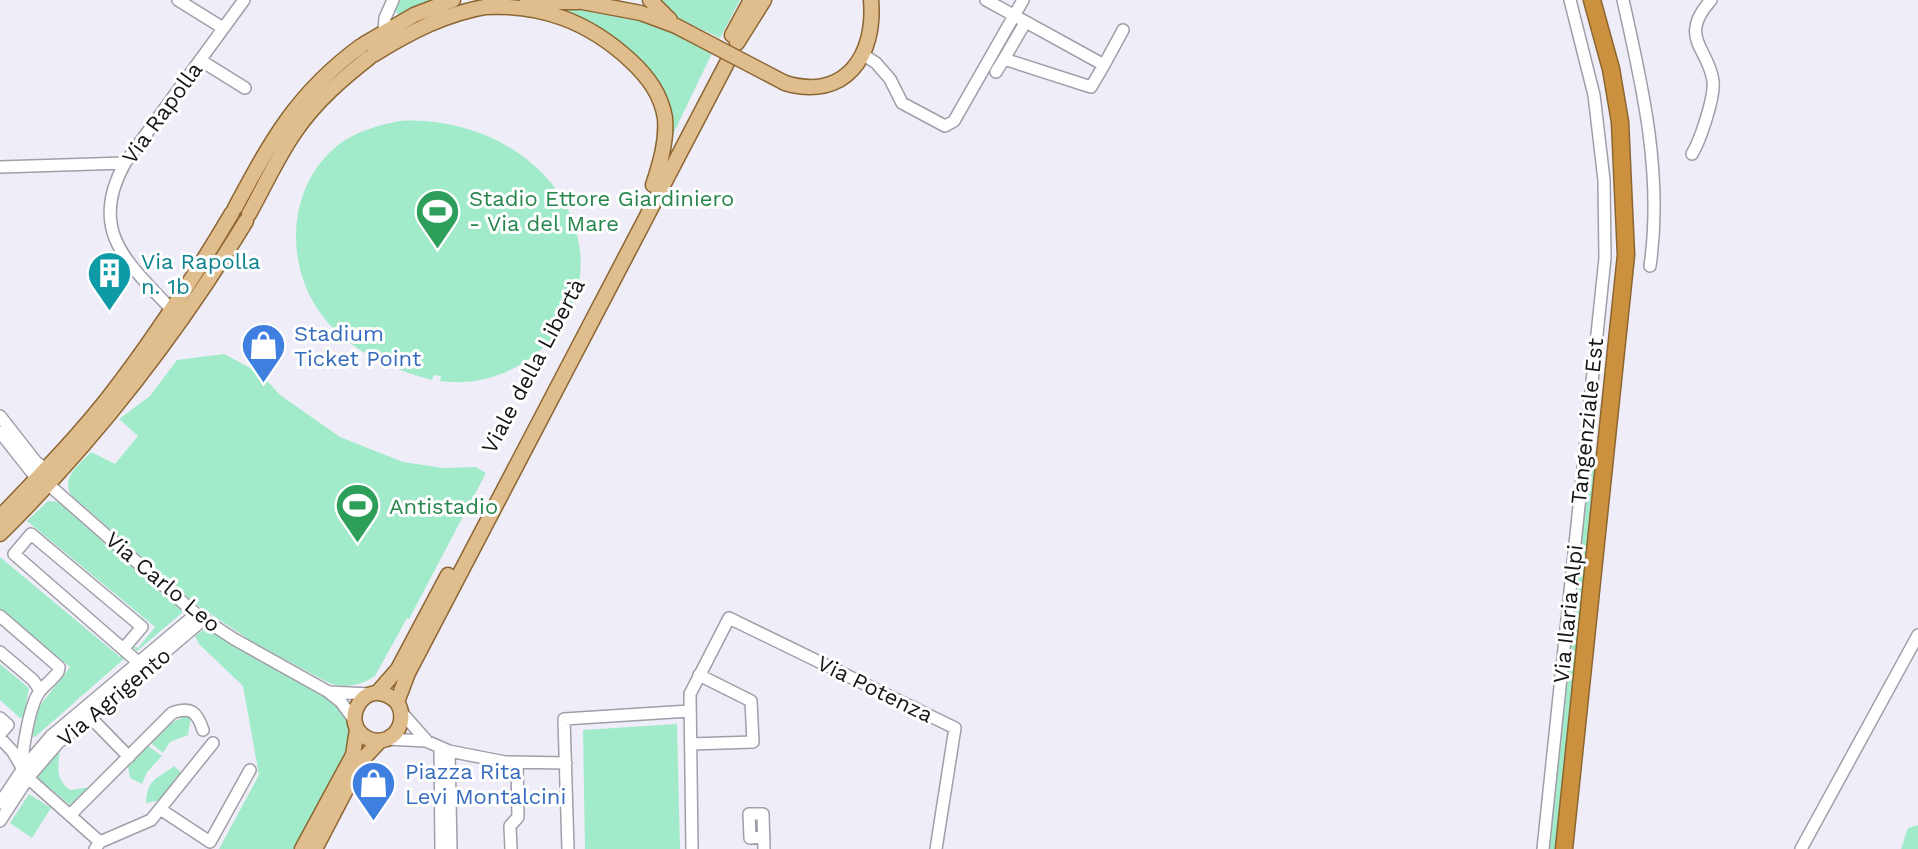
<svg xmlns="http://www.w3.org/2000/svg" width="1918" height="849" font-family="'Work Sans',sans-serif">
	<style>
		.green { fill: #a2ebca }
		.lines { fill: none; stroke-linecap: round; stroke-linejoin: round }
		.minor-casing { stroke: #a09ea9; stroke-width: 14 }
		.major-casing { stroke: #8c6632; stroke-width: 17 }
		.highway-casing { stroke: #8c6632; stroke-width: 19 }
		.minor { stroke: #fff; stroke-width: 11 }
		.major { stroke: #e0bd8c; stroke-width: 14 }
		.highway { stroke: #cc913f; stroke-width: 16 }
		.major-bridge-casing { stroke: #8c6632; stroke-width: 17; stroke-linecap: butt }
		.major-bridge { stroke: #e0bd8c; stroke-width: 14 }
		.labels { text-anchor: middle; dominant-baseline: central; stroke-width: 6; stroke-linejoin: round; paint-order: stroke }
		.street-label { font-size: 22px; fill: #161619; stroke: #fff }
		.leisure-label { font-size: 22px; fill: #27864d; stroke: #fff; text-anchor: start }
		.culture-label { font-size: 22px; fill: #0d838f; stroke: #fff; text-anchor: start }
		.shop-label { font-size: 22px; fill: #366cbe; stroke: #fff; text-anchor: start }
	</style>
	<rect width="100%" height="100%" fill="#efedf8"/>
	<path class="green" d="M400 0H431L399 15 393 9Z
		M659 0H740L720 38C698 27 675 20 659 0Z
		M566 6 607 11 654 22 713 51 667 147 656 80 541 7Z
		M400 121C475 116 561 159 578 239 596 322 520 392 440 381L441 376 434 375 432 380C390 369 344 348 319 311 284 261 288 185 338 145 355 132 378 125 400 121Z
		M224 354 260 373 280 395 340 437 403 462 443 468 476 467 486 473 409 619 407 618 375 676C360 686 346 688 329 683L256 644 197 605 71 495C61 477 79 465 91 452L115 464 138 436 119 419 150 396 177 360Z
		M1588 467 1596 468 1558 849H1548Z
		M48 501 58 502 183 612 137 651 132 646 138 648 155 627 27 521Z
		M0 557 120 657 122 655 125 658 35 737 32 736 39 707 70 667 0 609Z
		M206 628 226 642 333 702 347 721 349 732 348 750 298 849H219L259 775 243 686 199 644 195 636Z
		M0 664 29 688 24 716 20 718 0 700Z
		M186 716 191 718 188 735 170 742 163 753 151 743 173 722Z
		M677 724 680 849H585L583 730Z
		M148 746 162 756 147 772 142 784 130 778 128 767Z
		M60 750C58 766 55 780 70 790L91 787 70 805 36 777Z
		M174 766 183 774 161 800 146 803C147 778 158 779 174 766Z
		M29 794 51 808 32 838 10 823Z
		M1918 825V849H1901L1908 828Z"/>
	<g class="lines">
		<defs>
			<path id="minor" d="M178 0 223 28
				M986 0 1104 65 1091 87 1004 59 1025 23
				M1623 0C1643 88 1663 176 1650 266
				M384 31 385 18 393 0
				M864 55 876 63 890 79 902 103 945 126 954 121 1023 0
				M200 60 245 88
				M1104 65 1123 30
				M996 72 1004 59
				M1692 154C1700 141 1715 97 1713 81 1709 48 1677 38 1711 0
				M0 167 125 163
				M172 310C128 263 87 231 125 163L244 0
				M0 416 36 462 46 469
				M0 432 37 479
				M49 485 196 614 234 639 327 691 341 702 355 721
				M0 616 59 667 58 672C53 679 45 685 40 691 29 705 22 752 22 769
				M124 648 142 627 31 534 14 554 146 669
				M0 652 33 680 40 690
				M330 692 369 694
				M402 713 426 740
				M89 716 129 757
				M0 718 8 725 0 734
				M0 738 13 752 28 778 100 842 95 849
				M387 739 426 741 449 751 505 762 566 763
				M691 744 753 742 751 701 699 675
				M440 747 441 849
				M449 751 451 849
				M0 803 22 770 51 736 196 614
				M160 809 210 842 250 770
				M70 815 172 713C191 706 197 712 203 730
				M0 821 28 778 58 743 204 619
				M764 837 750 838 749 814H763L764 849
				M100 842 151 820 213 743
				M511 849 510 826 518 817 517 762
				M568 849 564 719 689 711
				M692 849 690 694 729 618 955 728 936 849
				M1543 849 1605 258 1604 180 1594 95 1570 0
				M1801 849 1918 635"/>
			<path id="major" d="M572 0 641 13 676 26
				M650 0 670 20
				M527 2H578
				M484 7C541 4 588 21 631 61 648 77 661 94 665 118 667 141 660 164 653 185
				M732 35 751 0
				M737 43 764 0
				M364 44 414 15 453 0
				M373 55C410 32 446 13 490 6
				M785 83C845 101 876 56 871 0
				M235 208C272 139 297 93 361 46
				M249 214C264 187 277 158 295 132 315 102 342 79 370 57
				M0 517C37 478 75 440 108 398 154 339 194 277 232 213
				M0 534C96 439 176 336 246 221
				M377 693 398 669 448 575
				M397 702C365 672 336 725 369 739 374 741 381 741 387 739 402 732 405 715 397 702L408 673 729 59
				M302 849 353 755 357 729
				M315 849 361 761 380 741"/>
			<path id="highway" d="M1564 849 1626 255 1620 122 1611 69 1592 0"/>
		</defs>
		<use href="#minor" class="minor-casing"/>
		<use href="#major" class="major-casing"/>
		<use href="#highway" class="highway-casing"/>
		<use href="#minor" class="minor"/>
		<use href="#major" class="major"/>
		<use href="#highway" class="highway"/>
		<defs>
			<path id="major-bridge" d="M676 26 785 83"/>
		</defs>
		<use href="#major-bridge" class="major-bridge-casing"/>
		<use href="#major-bridge" class="major-bridge"/>
	</g>
	<defs>
		<symbol id="stadium-pin" viewBox="-11 -11 22 30"><path d="M0 17L-7.5 6A9.5 9.5 0 1 1 7.5 6Z" fill="#2e9e5b" stroke="#fff"/><path d="M0-5a6.5 5 0 1 0 0 10a6.5 5 0 1 0 0-10ZM-3.5-1.8h7v3.6h-7Z" fill="#fff"/></symbol>
		<symbol id="building-pin" viewBox="-11 -11 22 30"><path d="M0 17L-7.5 6A9.5 9.5 0 1 1 7.5 6Z" fill="#0f9aa8" stroke="#fff"/><path d="M-4-6H4V6H1V3H-1V6H-4ZM-2.5-4.3h1.7v1.8h-1.7ZM.8-4.3h1.7v1.8H.8ZM-2.5-1h1.7V.8h-1.7ZM.8-1h1.7V.8H.8Z" fill="#fff"/></symbol>
		<symbol id="shop-pin" viewBox="-11 -11 22 30"><path d="M0 17L-7.5 6A9.5 9.5 0 1 1 7.5 6Z" fill="#3f7fe0" stroke="#fff"/><path d="M-5-2.5h2.3a2.7 3.5 0 0 1 5.4 0H5L5.5 6h-11ZM-1.5-2.5h3a1.5 2.3 0 0 0-3 0Z" fill="#fff"/></symbol>
	</defs>
	<g fill-rule="evenodd">
		<use href="#stadium-pin" x="412" y="186" width="51" height="69"/>
		<use href="#building-pin" x="84" y="248" width="51" height="69"/>
		<use href="#shop-pin" x="238" y="320" width="51" height="69"/>
		<use href="#stadium-pin" x="332" y="480" width="51" height="69"/>
		<use href="#shop-pin" x="348" y="758" width="51" height="69"/>
	</g>
	<g class="labels">
		<g class="street-label">
			<text transform="translate(162 113) rotate(-54)">Via Rapolla</text>
			<text transform="translate(533 366) rotate(-62)">Viale della Libertà</text>
			<text transform="translate(1587 421) rotate(-84)">Tangenziale Est</text>
			<text transform="translate(163 582) rotate(40)">Via Carlo Leo</text>
			<text transform="translate(1568 614) rotate(-84)">Via Ilaria Alpi</text>
			<text transform="translate(875 689) rotate(26)">Via Potenza</text>
			<text transform="translate(114 697) rotate(-40)">Via Agrigento</text>
		</g>
		<g class="leisure-label">
			<text x="469" y="198">Stadio Ettore Giardiniero<tspan x="469" dy="25">- Via del Mare</tspan></text>
			<text x="389" y="506">Antistadio</text>
		</g>
		<g class="culture-label">
			<text x="141" y="261">Via Rapolla<tspan x="141" dy="25">n. 1b</tspan></text>
		</g>
		<g class="shop-label">
			<text x="294" y="333">Stadium<tspan x="294" dy="25">Ticket Point</tspan></text>
			<text x="405" y="771">Piazza Rita<tspan x="405" dy="25">Levi Montalcini</tspan></text>
		</g>
	</g>
</svg>
